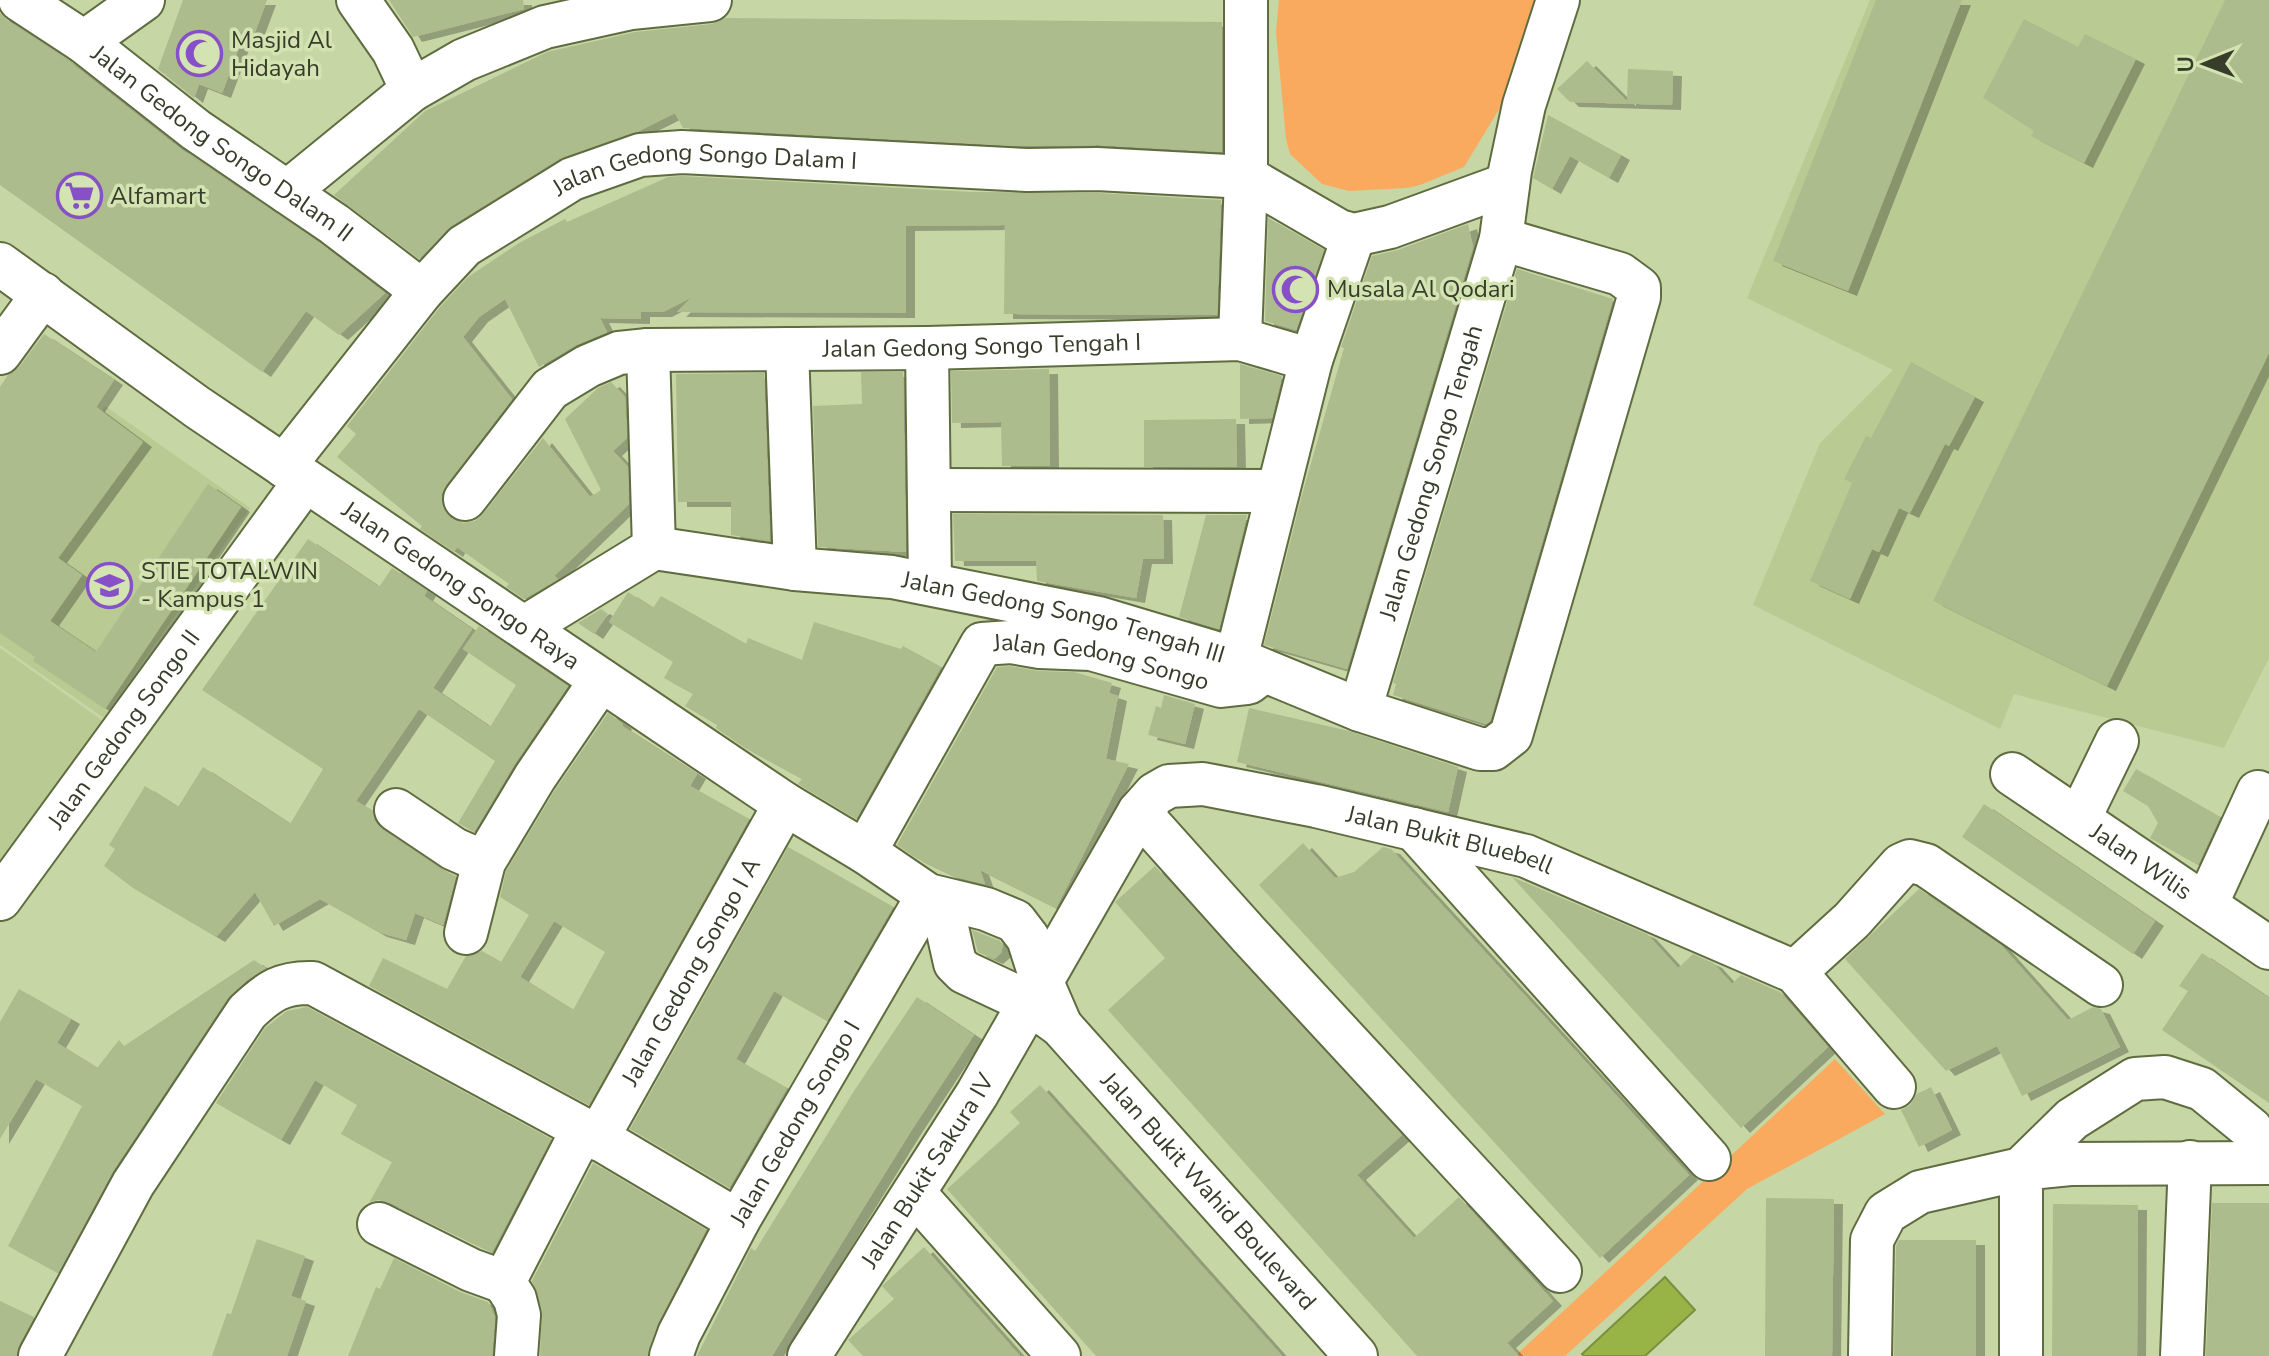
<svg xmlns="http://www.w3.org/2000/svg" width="2269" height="1356" font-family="'Nunito Sans',sans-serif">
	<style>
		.built { fill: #b9cb93 }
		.green { fill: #faaa5e }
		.water { fill: #98b446; stroke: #7b903e; stroke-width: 2 }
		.building { fill: #adbc8c; fill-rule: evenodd; filter: url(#shadow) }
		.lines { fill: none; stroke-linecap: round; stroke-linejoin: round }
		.minor-casing { stroke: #5f6c40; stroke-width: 46 }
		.minor { stroke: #fff; stroke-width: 42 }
		.labels { text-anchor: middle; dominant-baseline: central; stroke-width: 7; stroke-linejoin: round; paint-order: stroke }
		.poi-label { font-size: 24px; fill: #373d2a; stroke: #d3e3b2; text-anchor: start }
		.street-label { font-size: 24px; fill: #373d2a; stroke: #d3e3b2 }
	</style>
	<defs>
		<filter id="shadow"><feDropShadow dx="9" dy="5" stdDeviation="0" flood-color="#0004"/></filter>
	</defs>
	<rect width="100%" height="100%" fill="#c7d6a5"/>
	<path class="built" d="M1870 0H2269V658L2224 748 2014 694 2000 729 1753 605 1820 443 1893 370 1747 298Z
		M105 406 250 508 104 718 0 645V618L18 532Z
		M0 648 103 721 0 866Z"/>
	<path class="green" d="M1279 0H1542L1509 93 1464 167 1420 185 1407 188 1349 191 1322 184 1290 154 1286 139 1276 32Z
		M1835 1059 1885 1114 1747 1189 1565 1356H1515Z"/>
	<path class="water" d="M1665 1277 1695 1310 1645 1356H1584L1582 1354Z"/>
	<path class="building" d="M183 0H267L252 40 243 37 222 93 199 84 194 98 158 69Z
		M389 0H523L524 9 413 37Z
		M1876 0H1962L1848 291 1773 261Z
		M2225 0H2269V353L2107 686 1933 601Z
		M0 13 7 20 70 62 182 150 320 243 385 293 339 335 306 311 262 372 0 185Z
		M725 18 1222 22V152L1098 145 1019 146 683 128 675 113 639 131 559 159 451 226 419 259 334 195 425 111 547 52 635 32 712 24Z
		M2024 19 2078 47 2085 34 2136 59 2084 163 2031 136 2034 131 1983 98Z
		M1587 61 1627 101 1628 69 1673 71 1672 105 1570 102 1557 89Z
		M1548 115 1621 155 1609 178 1570 156 1552 189 1533 178Z
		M682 176 972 192 1097 193 1221 200 1217 315 1004 314 1005 225 906 226V313L677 312 692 297 663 312H641V319L600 318 607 332 576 345 539 367 505 299 479 317 463 337 512 399 446 485 441 495 443 507 450 517 463 523 475 521 483 514 543 438 590 497 601 490 565 419 598 388 611 382 625 397 627 438 613 451 628 467 629 504 554 576 558 579 524 599 506 587 509 584 457 547 454 552 420 529 422 526 337 457 356 434 347 426 440 307 468 277 519 243 565 219 567 222 668 177Z
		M1268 218 1324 250 1296 330 1265 321Z
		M1468 224 1473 247 1347 669 1264 645 1302 495 1344 348 1341 347 1372 256 1398 250Z
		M1517 269 1613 299 1490 721 1486 724 1393 695 1396 684 1393 683Z
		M44 334 114 380 96 407 143 442 58 558 82 575 50 621 96 652 208 484 241 507 105 709 33 661 35 657 0 633V387L8 375 19 367Z
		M1911 362 1975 397 1949 446 1945 444 1910 513 1899 508 1879 552 1872 549 1850 599 1810 581 1852 483 1844 479 1866 436 1871 438Z
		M1240 364 1282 376 1272 418 1240 419Z
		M1049 369 1050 466H1002L1001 422 952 423 951 371Z
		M861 372H903L906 552 818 547 813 406 862 404Z
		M764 373 770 541 731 535V502H678L676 374Z
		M1236 419 1237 467H1144V420Z
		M953 514 1163 515 1164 559H1143L1136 598 1037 581 1036 561H955Z
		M1206 515H1247L1219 629 1179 617Z
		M308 539 379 587 392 568 427 591 424 596 472 629 433 688 490 727 516 685 463 649 479 626 568 686 514 765 474 832 458 823 495 761 419 709 356 801 373 811 375 821 383 830 441 869 456 876 443 925 415 913 406 940 378 932 320 899 274 926 255 892 216 937 133 888 104 866 115 849 109 845 145 786 178 807 203 767 290 824 323 769 202 690Z
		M628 592 653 608 661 596 746 644 748 638 802 660 814 622 901 649 903 646 941 667 856 819 798 784 802 779 745 748 716 728 717 725 685 706 693 694 664 678 673 662 609 622Z
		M601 609 608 614 594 634 578 623Z
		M1010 666 1039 671 1074 672 1112 683 1109 693 1118 696 1106 759 1129 764 1056 908 980 870 985 884 956 877 916 858 897 845 997 667Z
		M1164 695 1195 704 1185 744 1148 735 1156 706 1161 708Z
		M1249 708 1349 731 1458 767 1448 812 1237 762Z
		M608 713 623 724 622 726 697 774 690 786 749 819 589 1105 369 986 383 958 447 989 466 956 482 951 501 962 529 915 500 897 506 871 555 790ZM554 921 605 952 573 1010 520 977Z
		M2136 769 2220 817 2198 865 2150 838 2158 823 2148 806 2123 791Z
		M1984 804 2155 921 2133 954 1962 837Z
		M1303 843 1335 878 1354 872 1383 847 1391 849 1689 1175 1600 1258 1259 885Z
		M788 847 893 907 827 1021 774 991 736 1059 787 1088 729 1188 630 1129Z
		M1155 866 1402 1135 1357 1175 1414 1238 1459 1197 1553 1301 1507 1343 1519 1356H1417L1108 1010 1165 958 1115 902Z
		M1512 877 1647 934 1678 968 1693 954 1713 963 1732 984 1741 975 1780 992 1828 1047 1741 1128Z
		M1919 889 2001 945 2068 1020 2093 1007 2101 1009 2120 1047 2022 1096 1997 1046 1946 1071 1845 959Z
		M972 930 1000 941 1003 945 1001 953 994 959 978 952Z
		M2202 953 2269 998V1103L2162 1030 2188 991 2179 986Z
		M254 960 266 968 247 980 227 999 113 1171 58 1273 8 1246 82 1106 36 1079 0 1139V1022L19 989 71 1019 57 1043 97 1068 119 1040 124 1046Z
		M917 997 974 1035 911 1131 772 1356H697L751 1248 755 1251 854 1091Z
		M307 1007 551 1139 492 1252 390 1203 378 1200 369 1203 392 1162 341 1134 357 1105 315 1080 281 1140 216 1103 265 1028 287 1011Z
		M1040 1085 1176 1237 1282 1356H1096L947 1189 1020 1123 1010 1112Z
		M1931 1087 1952 1130 1919 1147 1901 1110 1910 1105 1917 1094Z
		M593 1163 706 1230 658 1323 648 1356H540L542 1310 532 1281Z
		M1766 1198 1834 1199 1832 1356H1765Z
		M2212 1203H2269V1356H2206Z
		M2053 1204 2138 1205 2137 1356H2052Z
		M257 1239 305 1256 291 1296 306 1301 287 1356H212L227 1313 231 1314Z
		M1899 1240H1976V1356H1894L1896 1246Z
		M924 1247 981 1312 1020 1356H863L848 1340 894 1299 882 1286Z
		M394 1258 460 1292 488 1302 495 1317 492 1356H348L376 1287 380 1289Z
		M0 1301 34 1317 19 1345 16 1356H0Z"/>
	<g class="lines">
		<defs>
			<g id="minor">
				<path id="s1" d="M20 0 84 42 196 130 334 224 422 291"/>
				<path d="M358 0 393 50 412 90"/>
				<path d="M84 42 143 0"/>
				<path d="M287 192 412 90 464 60 545 27 631 8 710 0"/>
				<path id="s2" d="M0 264 197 407 785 804 865 852 928 895 986 909 1015 921 1028 938 1042 982 1061 1026"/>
				<path d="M1240 339 1246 177V0"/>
				<path d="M927 348 930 583"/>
				<path d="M787 349 795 569"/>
				<path d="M0 353 43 294"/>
				<path id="s3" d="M284 466 422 291 464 246 572 179 640 155 682 152 1027 170 1097 169 1246 177 1339 231 1354 235 1390 227 1508 184"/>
				<path d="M929 490 1278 491"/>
				<path id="s4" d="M465 499 550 389 588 366 619 353 648 350 927 348 1240 339 1311 360"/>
				<path id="s5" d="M654 548 795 569 892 577 1099 618 1236 659 1360 710 1480 749H1493L1511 735 1639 297V288L1620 274 1501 239"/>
				<path d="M525 627 654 548 648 350"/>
				<path d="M1236 659 1311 360 1354 235"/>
				<path id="s6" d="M1360 710 1501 239 1510 171 1524 105 1558 0"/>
				<path id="s7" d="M2012 774 2269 948"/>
				<path d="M396 810 454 849 484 862"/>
				<path d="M1139 812 1250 936 1560 1271"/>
				<path d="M2079 819 2117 741"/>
				<path d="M1414 829 1709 1159"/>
				<path id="s8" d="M865 852 982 644 1011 642 1040 647 1091 649 1221 686 1248 683 1264 671"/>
				<path id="s9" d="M928 895 946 923 955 963 964 972 1028 1002 1061 1026 1356 1356"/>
				<path id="s10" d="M0 899 305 481"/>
				<path d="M2206 905 2258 792"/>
				<path d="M466 933 484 862 535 777 601 680"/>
				<path d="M1795 972 1852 920 1901 865 1910 861 1926 865 2101 985"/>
				<path id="s11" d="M597 1139 785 804"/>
				<path d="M914 1193 1059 1356"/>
				<path d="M379 1224 471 1270 504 1282"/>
				<path d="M40 1356 133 1184 247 1012C269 991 282 982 313 983L583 1129 738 1221"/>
				<path d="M516 1356 519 1315 515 1299 504 1282 583 1129"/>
				<path id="s12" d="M671 1356 679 1334 738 1221 928 895"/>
				<path id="s13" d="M809 1356 977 1094 1139 812 1155 794 1169 786 1203 784 1316 806 1526 856 1795 972 1894 1087"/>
				<path d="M1870 1356 1872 1240 1886 1213 1920 1192 2021 1169 2072 1119 2135 1079 2165 1077 2202 1089 2251 1129 2269 1154"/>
				<path d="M2021 1356V1169L2070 1164 2269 1163"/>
				<path d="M2182 1356 2190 1162"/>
			</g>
		</defs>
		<use href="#minor" class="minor-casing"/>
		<use href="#minor" class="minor"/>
	</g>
	<defs>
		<symbol id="mosque-ring" viewBox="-11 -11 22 22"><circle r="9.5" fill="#d3e3b2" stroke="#8750c7" stroke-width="1.5"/><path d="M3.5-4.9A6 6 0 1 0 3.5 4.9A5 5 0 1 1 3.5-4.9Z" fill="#8750c7"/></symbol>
		<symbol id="supermarket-ring" viewBox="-11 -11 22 22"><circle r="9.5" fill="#d3e3b2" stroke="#8750c7" stroke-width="1.5"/><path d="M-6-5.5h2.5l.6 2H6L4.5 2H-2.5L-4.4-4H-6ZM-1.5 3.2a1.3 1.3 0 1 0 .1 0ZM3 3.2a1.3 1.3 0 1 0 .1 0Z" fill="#8750c7"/></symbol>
		<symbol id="university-ring" viewBox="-11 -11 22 22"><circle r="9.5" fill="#d3e3b2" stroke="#8750c7" stroke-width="1.5"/><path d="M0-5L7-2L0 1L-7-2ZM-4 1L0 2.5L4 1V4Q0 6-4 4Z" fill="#8750c7"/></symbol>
	</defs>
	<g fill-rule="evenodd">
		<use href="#mosque-ring" x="174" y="28" width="51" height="51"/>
		<use href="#supermarket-ring" x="54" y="170" width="51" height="51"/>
		<use href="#mosque-ring" x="1270" y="264" width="51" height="51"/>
		<use href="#university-ring" x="84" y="560" width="51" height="51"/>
	</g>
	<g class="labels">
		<g class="poi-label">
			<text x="231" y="40">Masjid Al<tspan x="231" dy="28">Hidayah</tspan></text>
			<text x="110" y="196">Alfamart</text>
			<text x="1327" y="289">Musala Al Qodari</text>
			<text x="141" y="571">STIE TOTALWIN<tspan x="141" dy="28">- Kampus 1</tspan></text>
		</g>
		<g class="street-label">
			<text stroke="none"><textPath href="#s1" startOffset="248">Jalan Gedong Songo Dalam II</textPath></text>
			<text stroke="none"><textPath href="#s3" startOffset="546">Jalan Gedong Songo Dalam I</textPath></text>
			<text stroke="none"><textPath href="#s4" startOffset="580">Jalan Gedong Songo Tengah I</textPath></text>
			<text stroke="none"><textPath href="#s6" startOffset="248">Jalan Gedong Songo Tengah</textPath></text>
			<text stroke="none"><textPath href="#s2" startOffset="562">Jalan Gedong Songo Raya</textPath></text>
			<text stroke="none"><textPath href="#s5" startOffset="416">Jalan Gedong Songo Tengah III</textPath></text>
			<text stroke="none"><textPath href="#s8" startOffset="360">Jalan Gedong Songo</textPath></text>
			<text stroke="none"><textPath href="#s10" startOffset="210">Jalan Gedong Songo II</textPath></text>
			<text stroke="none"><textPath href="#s13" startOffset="964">Jalan Bukit Bluebell</textPath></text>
			<text stroke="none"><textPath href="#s7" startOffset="156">Jalan Wilis</textPath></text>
			<text stroke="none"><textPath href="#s11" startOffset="192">Jalan Gedong Songo I A</textPath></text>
			<text stroke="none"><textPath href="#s12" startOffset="264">Jalan Gedong Songo I</textPath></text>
			<text stroke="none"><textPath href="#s13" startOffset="220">Jalan Bukit Sakura IV</textPath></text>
			<text stroke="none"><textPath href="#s9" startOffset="420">Jalan Bukit Wahid Boulevard</textPath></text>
		</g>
	</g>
	<g transform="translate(2205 64) rotate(269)" stroke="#d3e3b2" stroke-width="6" paint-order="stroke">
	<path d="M0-6L14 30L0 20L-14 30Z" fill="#373d2a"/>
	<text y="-12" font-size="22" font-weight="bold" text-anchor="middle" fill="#373d2a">U</text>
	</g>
</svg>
